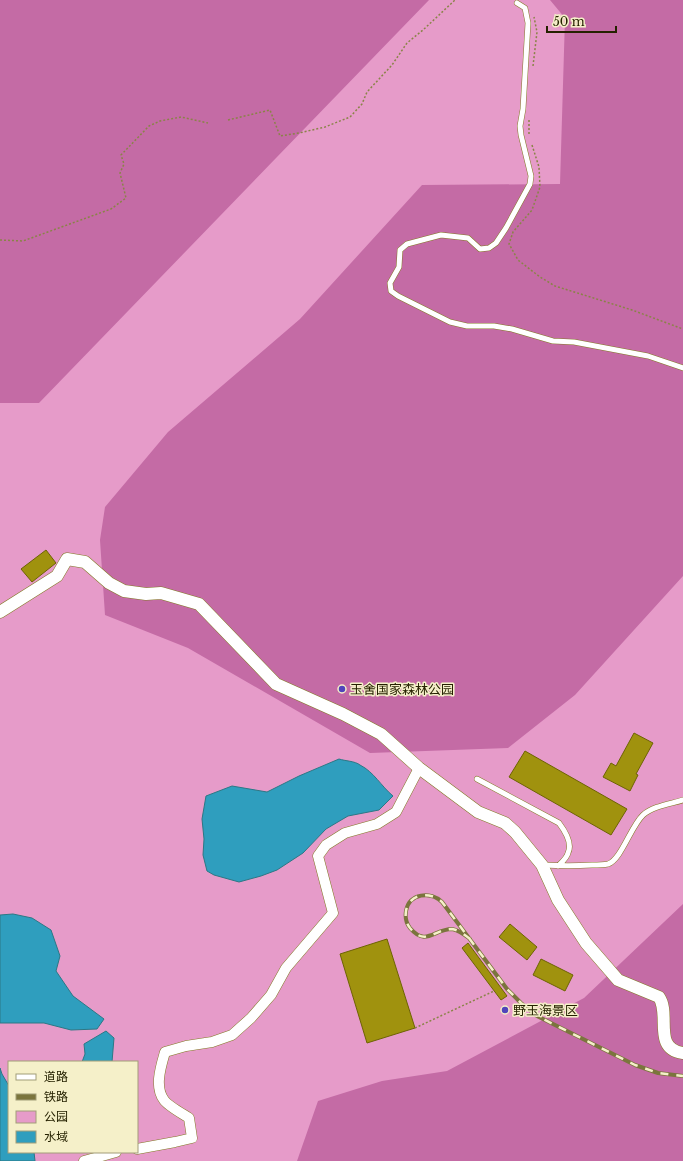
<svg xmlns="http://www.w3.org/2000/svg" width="683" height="1161" font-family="'Libre Baskerville','Noto Sans SC',serif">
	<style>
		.green { fill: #e69bc9; fill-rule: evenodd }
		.forest { fill: #c46ba5 }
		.water { fill: #2f9ebe; stroke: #2c7885 }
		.building { fill: #a0920e; stroke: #6d6303 }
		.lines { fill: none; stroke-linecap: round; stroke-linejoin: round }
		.service-casing { stroke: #847927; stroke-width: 6 }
		.minor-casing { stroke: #847927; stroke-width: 11 }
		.tertiary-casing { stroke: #847927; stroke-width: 13 }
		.path { stroke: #8a8347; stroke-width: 1.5; stroke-dasharray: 2 2; stroke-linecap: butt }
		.service { stroke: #fff; stroke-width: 5 }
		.minor { stroke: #fff; stroke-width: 10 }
		.tertiary { stroke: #fff; stroke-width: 12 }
		.rail-casing { stroke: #7b753d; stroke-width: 4 }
		.rail { stroke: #f5f0c9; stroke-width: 2.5; stroke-dasharray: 8; stroke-linecap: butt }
		.poi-dot { fill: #5144bb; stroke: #f5f0c9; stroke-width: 1.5 }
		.labels { text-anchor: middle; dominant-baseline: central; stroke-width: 3; stroke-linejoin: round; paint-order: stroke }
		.poi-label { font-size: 13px; fill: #252100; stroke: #f5f0c9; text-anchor: start }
	</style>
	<rect width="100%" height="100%" fill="#dbd180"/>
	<path class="green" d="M271 0H657L683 21V1161H0V316ZM9 1062H137V1152H9Z"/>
	<path class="forest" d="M0 0H429L39 403H0Z
		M550 0H683V576L575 695 508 748 370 753 188 648 105 615 100 540 105 507 168 432 300 319 422 185 560 184 565 18Z
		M683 904V1161H297L318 1101 382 1081 447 1071 584 998Z"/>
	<path class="water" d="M339 759C345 761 355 761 360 765 374 772 381 786 393 796L379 810 348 816 326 829 303 853 277 870 261 876 239 882 214 875 207 871 203 855 204 839 202 819 206 796 232 786 267 792 299 776Z
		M13 914 32 918 51 930 60 956 56 971 73 996 104 1019 97 1029 71 1030 44 1023H0V915Z
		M106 1031 114 1038 112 1062H82L85 1054 84 1044Z
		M0 1068 2 1074 9 1086V1152H34L35 1161H0Z"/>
	<path class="building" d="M46 550 56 563 32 582 21 569Z
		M634 733 653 743 636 774 638 775 630 791 603 777 611 763 616 766Z
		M525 751 627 809 611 835 509 777Z
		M510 924 537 947 527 960 499 937Z
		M387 939 415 1028 367 1043 340 954Z
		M468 943 507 996 501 1000 462 948Z
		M541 959 573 975 565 991 533 975Z"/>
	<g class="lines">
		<defs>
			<path id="service" d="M517 3 525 8 528 23 523 109 520 126 521 135 531 176 530 184 506 228 496 243 489 248 480 249 468 238 441 235 407 244 400 250 399 267 390 283 391 291 398 296 450 322 467 326H494L512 329 553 341 574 342 648 356 683 368
				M477 779 559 823C565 831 573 843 568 853 567 858 561 863 558 866
				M543 865C560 866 576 866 592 865 597 865 603 865 608 864 621 860 631 826 643 815 653 806 670 804 683 800"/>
			<path id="minor" d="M137 1149 175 1142 192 1138 189 1118C183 1114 168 1106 164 1100 154 1087 161 1066 165 1052L186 1046 212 1042 232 1035 251 1018 271 995 286 968 333 913 318 856 326 845 345 833 377 824 396 812 419 768
				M84 1161 116 1152"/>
			<path id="tertiary" d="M0 612 57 576 67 559 85 562 109 583 124 591 146 594 161 593 199 604 276 684 343 714 381 734 419 768 478 812 505 823 515 832 542 865 558 900 586 943 618 980 659 997C671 1014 652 1049 683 1053"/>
		</defs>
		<use href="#service" class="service-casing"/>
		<use href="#minor" class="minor-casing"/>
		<use href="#tertiary" class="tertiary-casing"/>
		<path class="path" d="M533 66 537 32 534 17
			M228 120 270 110 280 136 299 133 325 127 350 117 362 104 367 92 392 65 407 43 423 30 455 0
			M529 134V118
			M532 145 539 167 540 187 532 210 513 232 509 244 518 260 540 277 555 286 632 310 683 329
			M0 240 23 241 111 209 126 198 120 173 124 164 121 155 149 126 160 121 181 117 208 123
			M415 1028 494 991"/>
		<use href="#service" class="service"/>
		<use href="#minor" class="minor"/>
		<use href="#tertiary" class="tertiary"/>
		<defs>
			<path id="rail" d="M470 939C465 935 459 930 452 929 434 929 426 947 410 928 406 923 405 917 406 911 409 893 431 891 442 902L507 989 521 1003 537 1016 635 1065 658 1073 683 1076"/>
		</defs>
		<use href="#rail" class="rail-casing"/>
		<use href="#rail" class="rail"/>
	</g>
	<g class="poi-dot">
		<circle cx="342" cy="689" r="4"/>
		<circle cx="505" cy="1010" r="4"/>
	</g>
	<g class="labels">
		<g class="poi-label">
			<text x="350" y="689">玉舍国家森林公园</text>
			<text x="513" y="1010">野玉海景区</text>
		</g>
	</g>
	<rect x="8" y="1061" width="130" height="92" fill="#f5f0c9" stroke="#a29d79"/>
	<rect x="16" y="1074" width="20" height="6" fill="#ffffff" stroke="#a29d79"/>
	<text x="44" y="1081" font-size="12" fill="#252100">道路</text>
	<rect x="16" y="1094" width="20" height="6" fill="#7b753d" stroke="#a29d79"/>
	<text x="44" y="1101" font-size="12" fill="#252100">铁路</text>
	<rect x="16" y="1111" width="20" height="12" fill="#e69bc9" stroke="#a29d79"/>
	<text x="44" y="1121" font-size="12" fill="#252100">公园</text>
	<rect x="16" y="1131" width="20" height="12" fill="#2f9ebe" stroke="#a29d79"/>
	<text x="44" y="1141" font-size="12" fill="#252100">水域</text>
	<path d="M547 26v6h69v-6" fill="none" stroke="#252100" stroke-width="2"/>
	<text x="553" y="26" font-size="12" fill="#252100" stroke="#f5f0c9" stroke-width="3" paint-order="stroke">50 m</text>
</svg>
